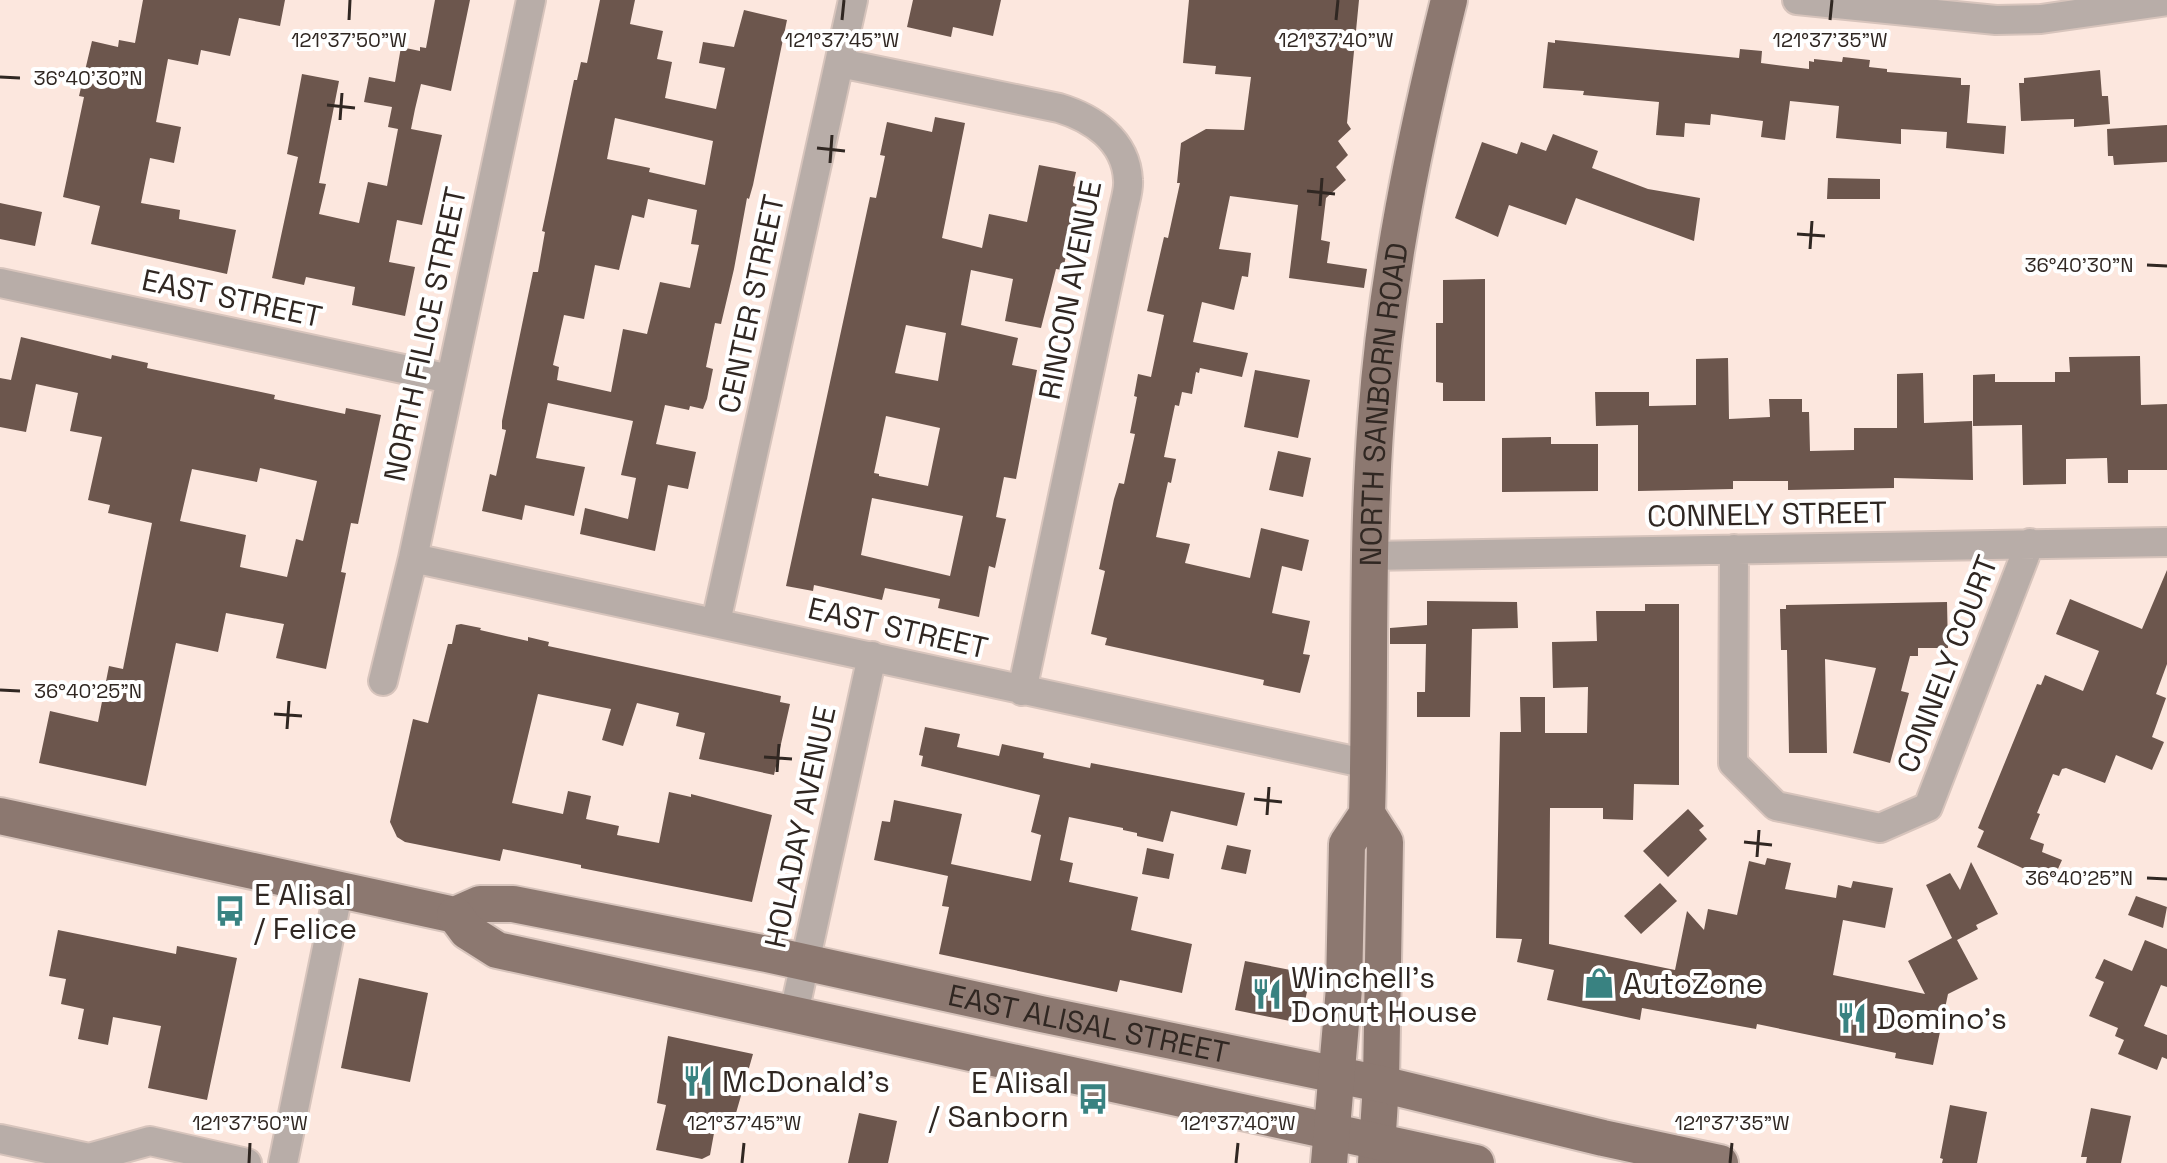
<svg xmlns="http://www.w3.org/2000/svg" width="2167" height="1163" font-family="'Space Grotesk',sans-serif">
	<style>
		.building { fill: #6c564d; fill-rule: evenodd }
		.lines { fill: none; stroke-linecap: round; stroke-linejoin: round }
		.minor-casing { stroke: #d7c4bc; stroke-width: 32 }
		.major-casing { stroke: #d7c4bc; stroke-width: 40 }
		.minor { stroke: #b8ada8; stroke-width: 28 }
		.major { stroke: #8c7870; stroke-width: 36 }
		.ticks { fill: none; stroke: #302722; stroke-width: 3 }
		.labels { text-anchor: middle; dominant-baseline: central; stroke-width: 8; stroke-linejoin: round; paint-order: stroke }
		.street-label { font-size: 30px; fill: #302722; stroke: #fff }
		.poi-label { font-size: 30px; fill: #302722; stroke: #fff; text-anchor: start }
		.ticks-label { font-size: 20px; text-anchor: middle; fill: #302722; stroke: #fff; stroke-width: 8; stroke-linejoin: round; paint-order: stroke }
	</style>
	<rect width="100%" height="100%" fill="#fce7de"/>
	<path class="building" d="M143 0H285L280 26 239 18 230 56 201 50 198 65 168 59 156 122 181 127 174 163 150 158 141 203 180 210 179 219 236 230 227 274 91 244 100 206 63 197 84 97 79 96 92 41 118 47 119 40 135 43Z
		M435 0H470L451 91 421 84 415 109 411 129 442 135 422 225 397 220 389 262 415 267 405 316 352 305 355 287 306 277 304 285 272 278 298 157 287 154 302 74 339 81 319 183 326 184 319 214 359 223 368 182 387 186 398 129 388 127 392 107 364 102 369 77 395 82 401 47 420 51V47L426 48Z
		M600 0H635L630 24 663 31 657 59 672 62 665 98 716 109 725 68 699 63 703 42 734 47 744 10 787 20 753 185 749 199 747 198 734 269 721 324 715 323 706 367 713 369 707 399 703 409 690 406 689 410 665 405 656 444 696 452 688 489 668 485 655 551 580 534 585 508 628 519 636 478 621 475 633 421 548 403 536 458 585 467 574 516 525 505 522 520 482 511 490 474 496 476 506 430 502 429V421L533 272H538L545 232 542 231 574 80H577L581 62 587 63ZM615 118 713 141 705 185 649 172 650 168 607 159ZM648 199 697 210 691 244 699 245 690 288 660 282 647 334 623 329 611 392 557 380 559 367 553 365 564 315 584 319 595 265 619 270 632 215 644 218Z
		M913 0H1001L993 36 953 27 951 37 907 27Z
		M1189 0H1359L1347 123 1351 129 1338 141 1348 155 1336 167 1346 180 1326 198 1321 240 1330 242 1327 263 1367 269 1364 288 1289 278 1298 205 1230 196 1219 249 1251 253 1248 277 1242 276 1234 310 1202 302 1193 342 1248 353 1242 377 1200 368 1199 373 1196 372 1192 394 1182 392 1179 406 1175 405 1164 457 1176 459 1171 483 1168 482 1156 537 1190 544 1185 563 1250 578 1261 528 1309 540 1302 571 1282 566 1272 613 1310 621 1303 654 1310 655 1300 693 1263 685 1264 680 1105 645 1107 638 1091 634 1105 571 1099 569 1114 499 1119 483 1124 484 1135 434 1130 433 1137 397 1134 396 1138 374 1151 377 1164 315 1147 311 1164 237 1168 238 1180 183H1177L1181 143 1206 129 1244 130 1251 77 1215 74 1216 66 1183 63Z
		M1555 40 1739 58 1740 49 1762 51 1761 63 1809 69V61L1814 62V59L1842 62 1843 57 1870 60 1869 67 1887 69V72L1961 78V85H1970L1967 123 2006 126 2004 154 1946 148 1947 132 1901 129V144L1836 138 1839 106 1790 101 1785 140 1761 137 1763 121 1711 114 1710 125 1685 123 1684 137 1656 135 1659 102 1583 95 1584 91 1543 88 1548 42 1555 43Z
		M2100 70 2102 96H2108L2110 124 2074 127V119L2021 121 2019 83H2024V78Z
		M935 117 965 123 942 238 982 248 989 214 1027 222 1039 165 1076 172 1073 186 1080 188 1063 270 1056 269 1041 328 1005 321 1013 279 971 270 961 325 1018 338 1012 365 1037 370 1016 479 1004 477 996 517 1006 519 995 568 989 566 979 617 938 608 940 599 885 588 882 600 814 585 813 591 786 586 870 197 876 198 885 156 880 155 887 122 932 132ZM906 325 946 333 938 381 895 373ZM886 416 940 428 928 486 879 476V474L874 473ZM872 498 963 516 950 576 861 555Z
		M2167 125V162L2114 165 2113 156H2108L2107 129Z
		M1553 134 1598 151 1592 168 1648 189 1700 198 1694 241 1576 198 1566 225 1509 205 1498 237 1455 218 1482 142 1517 154 1521 142 1546 151Z
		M1828 178 1880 179V199H1827Z
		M0 203 42 212 35 246 0 239Z
		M1485 279V401H1443V383L1436 382V323H1443V280Z
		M21 337 111 359 112 355 148 363 147 368 275 395 274 399 345 414 346 408 381 415 358 524 351 523 341 572 346 573 326 669 276 658 284 624 226 613 218 652 176 643 146 786 39 763 50 711 98 722 109 666 123 669 152 523 108 513 110 505 88 500 102 437 70 431 78 393 36 384 26 432 0 427V378L11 380ZM260 468 317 481 303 541 296 539 287 577 240 567 246 535 180 521 192 469 257 482Z
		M2140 356 2141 405 2167 404V470H2128V483H2108L2107 458 2066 459V484L2023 485 2022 425 1973 426V375L1995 374V382H2055V372H2070L2069 357Z
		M1728 358 1729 419 1770 417 1769 399H1802V412H1809L1810 451 1854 450V428H1897V374L1923 373 1924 423 1972 421 1973 480 1894 478V488L1788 490V481H1733V489L1638 491V425L1596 426 1595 392H1649V406L1696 405V359Z
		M1255 370 1310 380 1298 438 1244 427Z
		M1551 437V444H1598V491L1502 492V438Z
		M1278 451 1311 458 1303 497 1269 490Z
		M2167 570V664L2156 694 2166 698 2152 737 2164 742 2152 770 2116 755 2105 783 2066 768 2062 769 2059 776 2053 774 2037 813 2040 814 2030 839 2044 844 2042 852 2062 860 2052 882 1977 847 1984 831 1978 828 2037 684 2041 685 2045 675 2083 691 2099 651 2056 634 2070 599 2142 629Z
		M1427 601 1517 602 1518 628 1472 629 1470 717H1417V692H1425L1426 644H1390V628L1427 625Z
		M1947 602 1948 648H1918V656H1910L1901 691 1909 693 1890 763 1853 753 1876 668 1825 659 1827 753H1789L1787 650H1781L1780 609H1786V605Z
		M1645 604H1679V785L1634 784 1633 820 1603 819V808H1550L1549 944 1675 970 1687 911 1704 930 1708 909 1737 915 1749 861 1765 865 1767 858 1791 863 1785 889 1836 898 1838 885 1851 888 1853 881 1893 888 1885 928 1843 920 1833 975 1925 994 1908 961 1952 938 1926 885 1950 873 1960 890 1971 862 1998 914 1976 925 1978 929 1957 940 1978 979 1948 994 1933 1065 1895 1058 1896 1053 1757 1024 1756 1029 1642 1008 1640 1020 1547 1000 1554 970 1517 962 1522 939 1496 938 1500 732H1521L1520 697H1545V733H1587L1588 687 1553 688 1552 642 1597 641 1596 611H1645Z
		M461 624 481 628 480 630 528 641V637L549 642 548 646 781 696 780 702 790 704 774 775 699 759 705 733 676 726 679 713 637 703 623 746 602 740 611 709 538 694 512 803 563 814 568 791 591 796 586 819 619 826 617 835 659 843 669 792 691 797V794L772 815 752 902 581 868V865L503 849 500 861 405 842 397 837 390 822 413 719 428 723 448 644H452L456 625Z
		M925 727 960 734 957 747 999 756 1002 744 1044 753 1043 758 1090 768 1091 763 1245 793 1237 826 1171 811 1163 842 1137 836V833L1123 830V828L1069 817 1060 860 1073 863 1069 882 1138 897 1131 930 1192 944 1182 993 1120 980 1117 992 939 954 949 907 942 906 950 866 948 876 874 860 882 821 890 822 894 800 962 814 951 864 1031 881 1041 835 1031 832 1040 795 921 766 923 756 919 755Z
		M1688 809 1704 826 1699 830 1707 839 1668 877 1643 851Z
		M1227 845 1251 850 1246 874 1221 869Z
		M1147 848 1174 854 1169 879 1142 874Z
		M1660 883 1677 901 1641 934 1624 916Z
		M2136 896 2167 907 2163 928 2128 915Z
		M58 930 176 954 177 946 237 958 207 1100 148 1088 161 1026 113 1017 108 1045 78 1039 84 1009 61 1004 66 979 49 976Z
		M2145 940 2167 949V987L2161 985 2144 1026 2167 1035V1059L2162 1057 2157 1070 2118 1054 2124 1040 2115 1036 2118 1028 2089 1016 2104 982 2095 978 2104 959 2132 971Z
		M1245 961 1311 974 1300 1023 1235 1010Z
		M359 978 428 993 410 1082 341 1068Z
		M668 1036 753 1054 734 1120 717 1117 710 1155 702 1159 656 1150 666 1105 657 1103Z
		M1950 1105 1987 1112 1977 1163H1942L1943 1159 1940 1158Z
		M2091 1108 2131 1116 2121 1163H2086L2087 1157H2081Z
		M859 1113 897 1121 888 1163H848Z"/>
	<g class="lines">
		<defs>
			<path id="minor" d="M1797 0 1996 20 2041 19 2167 1
				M840 63 1059 108C1092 118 1126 140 1128 180 1129 190 1125 201 1123 211L1022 691
				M0 283 450 379
				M1734 549 1733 763 1776 806 1880 828 1928 807 2030 543
				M1368 556 2167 542
				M413 558 1368 764
				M716 622 853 0
				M383 681 413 558 531 0
				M794 1013 872 656
				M0 1139 89 1158 150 1141 247 1163
				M283 1163 339 889"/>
			<g id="major">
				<path d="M1367 814 1385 842 1381 1084 1376 1163"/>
				<path id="s1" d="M0 816 455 915 480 904H513L767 954 1041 1014 1381 1084 1603 1138 1720 1163"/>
				<path d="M455 915 467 931 497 950 1476 1163"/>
				<path id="s2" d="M1329 1163 1344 988 1347 844 1367 814C1371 682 1366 551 1376 419 1386 278 1415 137 1449 0"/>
			</g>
		</defs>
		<use href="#minor" class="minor-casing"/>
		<use href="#major" class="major-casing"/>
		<use href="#minor" class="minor"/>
		<use href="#major" class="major"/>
	</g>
	<path class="ticks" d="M349 20 350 0M842 20 844 0M1336 20 1338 0M1830 20 1832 0M0 77 20 78M327 105 355 108M340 120 342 93M817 148 845 151M830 163 832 135M1307 191 1335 194M1320 206 1322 178M1797 234 1825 236M1810 249 1812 221M2147 265 2167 266M0 690 20 691M274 714 302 716M287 729 289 701M764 757 792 759M777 772 779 744M1254 799 1282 802M1267 815 1269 787M1744 842 1772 845M1757 857 1759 830M2147 878 2167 879M249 1163 250 1143M742 1163 744 1143M1236 1163 1238 1143M1730 1163 1732 1143"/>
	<defs>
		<symbol id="bus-bare" viewBox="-9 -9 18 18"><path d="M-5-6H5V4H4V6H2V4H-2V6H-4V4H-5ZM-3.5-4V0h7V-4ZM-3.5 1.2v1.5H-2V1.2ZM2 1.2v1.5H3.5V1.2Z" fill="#398281" stroke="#fff" stroke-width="2.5" paint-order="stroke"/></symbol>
		<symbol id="shop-bare" viewBox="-9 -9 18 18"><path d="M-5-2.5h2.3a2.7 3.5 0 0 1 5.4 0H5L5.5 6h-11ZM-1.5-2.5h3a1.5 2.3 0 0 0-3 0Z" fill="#398281" stroke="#fff" stroke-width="2.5" paint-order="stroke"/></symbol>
		<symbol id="restaurant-bare" viewBox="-9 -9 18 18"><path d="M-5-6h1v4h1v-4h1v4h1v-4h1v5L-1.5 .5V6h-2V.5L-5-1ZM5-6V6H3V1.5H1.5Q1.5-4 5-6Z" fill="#398281" stroke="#fff" stroke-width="2.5" paint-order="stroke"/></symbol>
	</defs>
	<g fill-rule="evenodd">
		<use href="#bus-bare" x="208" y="889" width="44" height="44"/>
		<use href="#shop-bare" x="1577" y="961" width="44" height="44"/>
		<use href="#restaurant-bare" x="1245" y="972" width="44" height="44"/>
		<use href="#restaurant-bare" x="1830" y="996" width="44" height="44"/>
		<use href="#restaurant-bare" x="676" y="1059" width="44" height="44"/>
		<use href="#bus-bare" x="1071" y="1077" width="44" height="44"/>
	</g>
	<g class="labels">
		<g class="street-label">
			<text transform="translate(1070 290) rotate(-79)">RINCON AVENUE</text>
			<text transform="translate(232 298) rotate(12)">EAST STREET</text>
			<text transform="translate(751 304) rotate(-78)">CENTER STREET</text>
			<text transform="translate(425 334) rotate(-78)">NORTH FILICE STREET</text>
			<text stroke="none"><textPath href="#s2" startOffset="766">NORTH SANBORN ROAD</textPath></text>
			<text transform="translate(1767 514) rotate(-1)">CONNELY STREET</text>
			<text transform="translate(898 628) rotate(13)">EAST STREET</text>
			<text transform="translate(1947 664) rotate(-69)">CONNELY COURT</text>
			<text transform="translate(800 827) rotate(-78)">HOLADAY AVENUE</text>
			<text stroke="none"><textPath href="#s1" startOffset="1114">EAST ALISAL STREET</textPath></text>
		</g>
		<g class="poi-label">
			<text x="254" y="894">E Alisal<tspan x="254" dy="34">/ Felice</tspan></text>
			<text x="1291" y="977">Winchell's<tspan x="1291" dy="34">Donut House</tspan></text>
			<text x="1623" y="983">AutoZone</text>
			<text x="1876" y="1018">Domino's</text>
			<text x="722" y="1081">McDonald's</text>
			<text x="1069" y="1082" text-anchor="end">E Alisal<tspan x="1069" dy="34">/ Sanborn</tspan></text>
		</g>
	</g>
	<g class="ticks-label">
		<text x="349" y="47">121°37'50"W</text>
		<text x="842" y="47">121°37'45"W</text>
		<text x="1336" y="47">121°37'40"W</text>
		<text x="1830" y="47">121°37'35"W</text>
		<text x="88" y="85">36°40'30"N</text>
		<text x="2079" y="272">36°40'30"N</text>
		<text x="88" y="698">36°40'25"N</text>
		<text x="2079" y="885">36°40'25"N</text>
		<text x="250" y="1130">121°37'50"W</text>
		<text x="744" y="1130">121°37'45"W</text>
		<text x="1238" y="1130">121°37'40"W</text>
		<text x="1732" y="1130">121°37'35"W</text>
	</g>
</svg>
